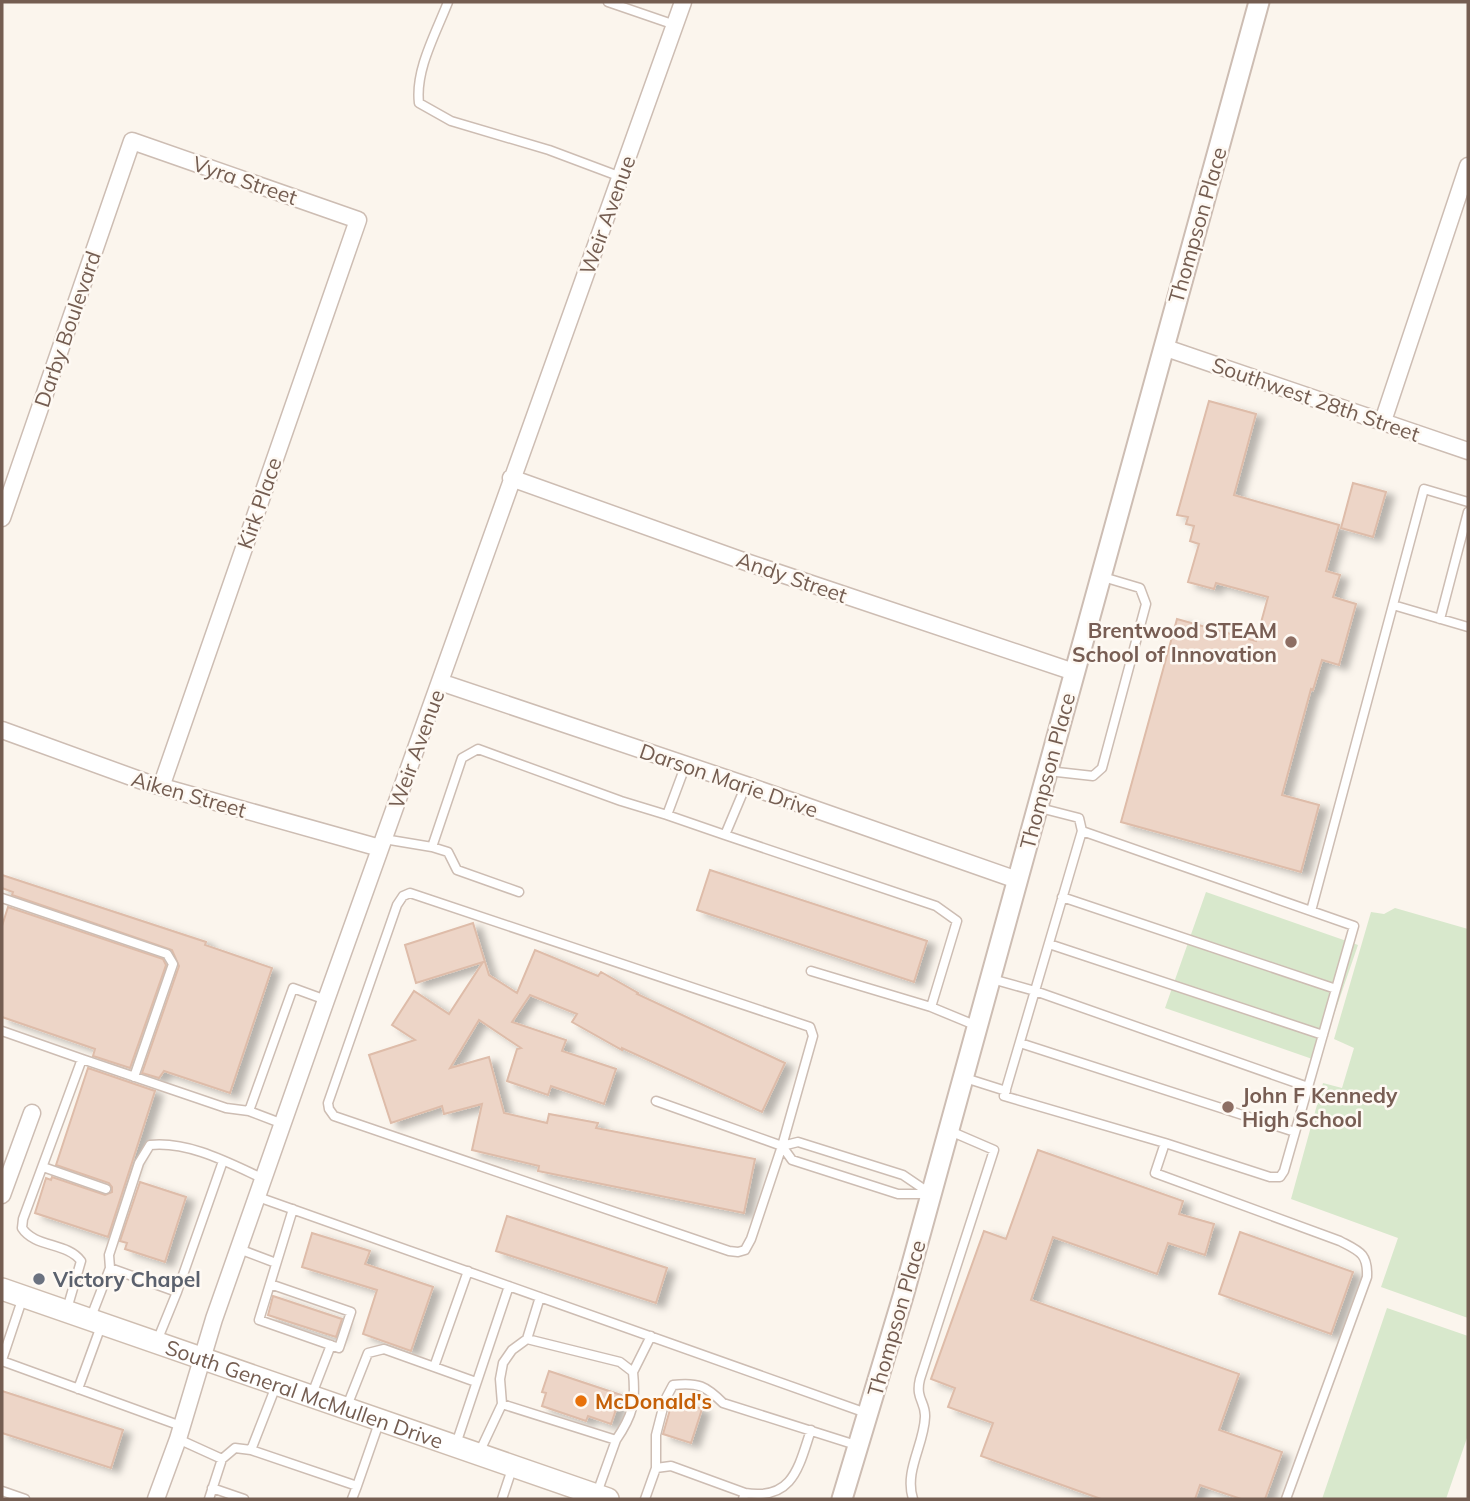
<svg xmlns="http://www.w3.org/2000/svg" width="1470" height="1501" font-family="Mulish,sans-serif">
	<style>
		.green { fill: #d8e8cc }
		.building { fill: #edd5c7; stroke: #debca9; stroke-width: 2; filter: url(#shadow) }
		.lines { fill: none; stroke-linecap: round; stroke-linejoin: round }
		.service-casing { stroke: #cdbdb3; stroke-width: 11 }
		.minor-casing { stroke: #cdbdb3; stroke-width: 19 }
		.tertiary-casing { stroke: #cdbdb3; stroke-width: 23 }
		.secondary-casing { stroke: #cfbeb1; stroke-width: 24 }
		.service { stroke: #fff; stroke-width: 8 }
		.minor { stroke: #fff; stroke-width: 16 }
		.tertiary { stroke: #fff; stroke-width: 19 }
		.secondary { stroke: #fff; stroke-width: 21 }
		.education-dot { fill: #8d6e63; stroke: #fef9f3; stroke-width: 2.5 }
		.worship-dot { fill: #6b7280; stroke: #fef9f3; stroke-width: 2.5 }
		.food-dot { fill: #e8710a; stroke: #fef9f3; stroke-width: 2.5 }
		.labels { text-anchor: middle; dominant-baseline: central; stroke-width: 5; stroke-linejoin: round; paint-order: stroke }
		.street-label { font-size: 21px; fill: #745d51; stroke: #fef9f3 }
		.education-label { font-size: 21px; font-weight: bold; fill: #785e54; stroke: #fef9f3; text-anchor: end }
		.worship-label { font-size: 21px; font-weight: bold; fill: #5b616d; stroke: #fef9f3; text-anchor: start }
		.food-label { font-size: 21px; font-weight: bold; fill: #c56008; stroke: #fef9f3; text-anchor: start }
	</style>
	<defs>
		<filter id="shadow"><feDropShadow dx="8" dy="4.5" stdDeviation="3.5" flood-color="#0004"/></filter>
	</defs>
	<rect width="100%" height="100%" fill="#fbf5ed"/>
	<path class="green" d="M1206 892 1358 945 1318 1061 1165 1008Z
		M1395 908 1468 929V1318L1381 1287 1398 1238 1291 1199 1323 1083 1342 1088 1354 1048 1334 1039 1371 912 1384 914Z
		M1387 1308 1468 1336V1435L1446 1499H1322Z"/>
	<path class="building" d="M1209 401 1256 414 1234 495 1339 525 1326 571 1340 575 1333 597 1356 604 1339 665 1322 660 1313 690 1311 689 1282 795 1319 805 1301 872 1121 822 1177 619 1256 641 1268 597 1216 583 1214 589 1188 582 1199 544 1190 541 1194 526 1186 524 1188 517 1177 515Z
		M1353 483 1386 492 1373 537 1341 528Z
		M710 870 927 941 914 982 697 910Z
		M2 875 206 942 205 945 272 968 230 1093 164 1071 159 1078 142 1073 179 966 172 950 12 895 13 892 2 888Z
		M8 907 163 959 166 965 130 1068 93 1056 95 1049 2 1017V926Z
		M473 923 489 975 517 993 535 950 598 976 601 972 638 993 637 994 785 1063 762 1112 622 1048V1050L572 1022 577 1014 530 995 512 1022 566 1040 562 1051 616 1069 604 1104 551 1086 548 1095 507 1081 517 1049 521 1048 479 1020 450 1068 489 1057 504 1113 547 1123 549 1114 598 1123 596 1128 755 1159 744 1213 538 1171 539 1166 472 1150 482 1104 444 1114 442 1106 391 1123 369 1055 415 1040 392 1025 414 991 449 1014 483 962 416 983 405 945Z
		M88 1068 155 1091 108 1237 35 1213 46 1178 51 1180 52 1177 105 1195 112 1192V1187L109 1183 56 1165Z
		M1038 1150 1183 1201 1179 1214 1214 1224 1205 1255 1168 1243 1157 1274 1053 1237 1031 1300 1239 1374 1219 1430 1282 1452 1265 1499H1241L1200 1485 1195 1499H1101L981 1456 993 1423 948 1407 955 1388 931 1379 984 1231 1006 1239Z
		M140 1182 186 1197 165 1262 125 1249 127 1243 120 1241Z
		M507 1216 667 1268 656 1303 496 1251Z
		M1240 1232 1353 1272 1331 1334 1219 1294Z
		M312 1233 370 1251 365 1264 433 1287 411 1351 363 1334 377 1290 302 1267Z
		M273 1296 342 1319 336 1337 268 1315Z
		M549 1371 621 1395 611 1424 588 1416 586 1421 542 1406 546 1393 542 1392Z
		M2 1391 123 1430 111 1468 2 1433Z
		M673 1399 702 1409 691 1443 663 1434Z"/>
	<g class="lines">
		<defs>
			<path id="service" d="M448 2C436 33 415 70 419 103L451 121 549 150 621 177
				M608 2 675 25
				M1393 605 1468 627
				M1440 619 1468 512
				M1048 771 1093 776 1102 768 1146 604 1140 588 1103 577
				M746 785 725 835 936 906 957 921 931 1007 977 1026
				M1040 808 1079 818 1082 831 1354 926 1284 1171 1280 1177H1270L1165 1143 1155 1173 1340 1241C1359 1251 1368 1253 1367 1277L1286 1499
				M667 815 725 835
				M1082 831 1004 1096 1165 1143
				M384 839 432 847 462 758 478 749 621 801 667 815 686 764
				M432 847 448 852 457 870 519 892
				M410 893 810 1027 813 1036 782 1146 751 1239 745 1250 738 1252 729 1251 334 1116 329 1109 328 1103 397 905 403 896Z
				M1062 897 1336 989
				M2 898 167 954 173 964 134 1077
				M1311 911 1424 489 1468 502
				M1049 944 1323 1035
				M811 971 931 1007
				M992 979 1035 991 1308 1087
				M2 1031 82 1059
				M1020 1043 1295 1132
				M965 1078 1006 1091
				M656 1101 782 1146
				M283 1124 249 1111 293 988 326 1000
				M798 1142 903 1175 931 1194H898L792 1160 782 1146Z
				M43 1167 106 1189
				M258 1197 869 1414
				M239 1249 276 1263
				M110 1268 177 1292 157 1341
				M270 1284 351 1312 339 1348 259 1320 293 1209
				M177 1292 223 1161
				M67 1309 81 1261C67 1242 35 1248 22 1228L23 1219 82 1059 226 1108 249 1111
				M91 1317 110 1268 109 1255 139 1163 150 1145C189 1141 229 1163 264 1179
				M527 1339 540 1297
				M2 1360 23 1297
				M2 1361 181 1426
				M434 1367 468 1271
				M633 1372 651 1336
				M78 1389 101 1326
				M312 1394 331 1345
				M502 1404 616 1440 597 1493
				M347 1406 368 1353 384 1349 476 1382
				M178 1439 222 1459
				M456 1444 509 1286
				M251 1450 357 1486 380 1420
				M479 1453 502 1404 500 1379 503 1363 512 1350 527 1339 620 1362 633 1372C636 1402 633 1415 616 1440
				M656 1468 671 1466 745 1493
				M212 1488 244 1499
				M2 1491 25 1499
				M209 1499 222 1459 235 1448 251 1450 276 1386
				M352 1499 357 1486
				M502 1499 513 1466
				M645 1499 656 1468V1435L665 1400 673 1385C698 1382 706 1386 723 1403L859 1446
				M743 1499 745 1493C794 1501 799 1465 811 1430
				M913 1499C904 1471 924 1445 925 1417 926 1402 915 1399 920 1379L994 1150 950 1131"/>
			<path id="minor" d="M1163 347 1468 451
				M1383 421 1468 166
				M511 478 746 562 1074 672
				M2 518 132 141 358 220 161 787
				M440 682 746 785 1017 880
				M2 730 148 783 380 848
				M2 1195 32 1113
				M156 1499 178 1439 214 1319 326 1000 683 2"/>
			<path id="tertiary" d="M842 1499 904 1293 1259 2"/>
			<g id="secondary">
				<path id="s1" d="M2 1289 608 1499"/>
			</g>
		</defs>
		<use href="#service" class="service-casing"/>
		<use href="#minor" class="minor-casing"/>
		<use href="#tertiary" class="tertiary-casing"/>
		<use href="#secondary" class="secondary-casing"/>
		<use href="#service" class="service"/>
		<use href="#minor" class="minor"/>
		<use href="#tertiary" class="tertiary"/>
		<use href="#secondary" class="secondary"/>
	</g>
	<g class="education-dot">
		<circle cx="1291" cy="642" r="7"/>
		<circle cx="1228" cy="1107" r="7"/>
	</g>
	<circle class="worship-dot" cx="39" cy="1279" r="7"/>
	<circle class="food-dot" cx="581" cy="1401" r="7"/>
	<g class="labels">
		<g class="street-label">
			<text transform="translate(245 180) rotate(19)">Vyra Street</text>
			<text transform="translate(607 215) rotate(-70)">Weir Avenue</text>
			<text transform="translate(1197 225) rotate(-74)">Thompson Place</text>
			<text transform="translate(67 329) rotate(-71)">Darby Boulevard</text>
			<text transform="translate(1316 399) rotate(19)">Southwest 28th Street</text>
			<text transform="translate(259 503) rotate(-71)">Kirk Place</text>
			<text transform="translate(792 577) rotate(19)">Andy Street</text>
			<text transform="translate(416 749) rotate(-70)">Weir Avenue</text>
			<text transform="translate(1047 771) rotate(-75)">Thompson Place</text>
			<text transform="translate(729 780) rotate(19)">Darson Marie Drive</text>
			<text transform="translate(189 794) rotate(16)">Aiken Street</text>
			<text transform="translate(896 1318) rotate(-74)">Thompson Place</text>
			<text stroke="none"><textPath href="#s1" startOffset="320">South General McMullen Drive</textPath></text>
		</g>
		<g class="education-label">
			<text x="1277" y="630">Brentwood STEAM<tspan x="1277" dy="24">School of Innovation</tspan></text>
			<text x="1242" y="1095" text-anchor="start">John F Kennedy<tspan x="1242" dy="24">High School</tspan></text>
		</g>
		<g class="worship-label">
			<text x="53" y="1279">Victory Chapel</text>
		</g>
		<g class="food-label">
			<text x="595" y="1401">McDonald's</text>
		</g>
	</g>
	<rect width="1470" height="1501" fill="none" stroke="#745d51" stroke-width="7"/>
</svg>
